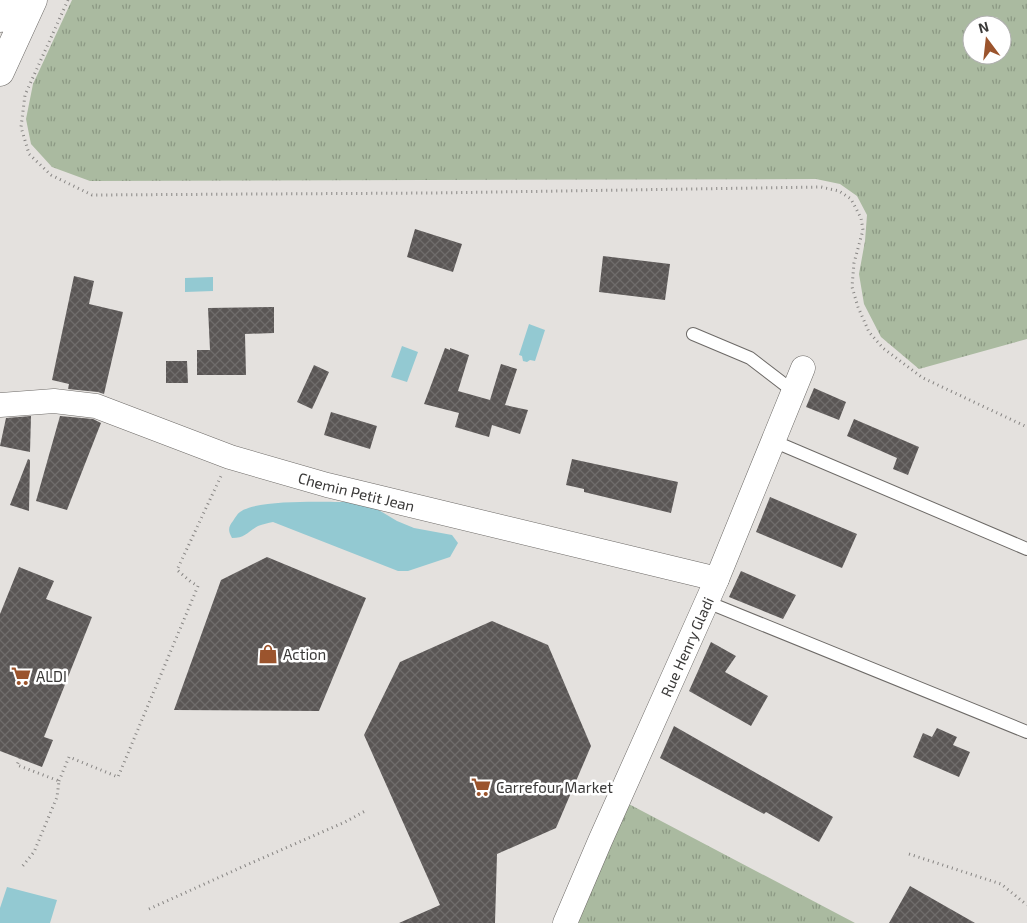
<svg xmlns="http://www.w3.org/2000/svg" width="1027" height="923" font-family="'Exo 2',sans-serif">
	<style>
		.grass { fill: url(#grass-tufts); fill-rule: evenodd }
		.water { fill: #93c9d2 }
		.building { fill: url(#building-cross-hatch) }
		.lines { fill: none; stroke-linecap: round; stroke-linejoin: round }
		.service-casing { stroke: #6d6a67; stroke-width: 14 }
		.minor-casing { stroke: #6d6a67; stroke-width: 25 }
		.secondary-casing { stroke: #6d6a67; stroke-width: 29 }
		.path { stroke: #878583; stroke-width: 3; stroke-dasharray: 1 4; stroke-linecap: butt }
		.service { stroke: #fff; stroke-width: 12 }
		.minor { stroke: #fff; stroke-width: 24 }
		.secondary { stroke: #fff; stroke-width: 28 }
		.labels { text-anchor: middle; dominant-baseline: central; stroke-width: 5; stroke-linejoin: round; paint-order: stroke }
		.street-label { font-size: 15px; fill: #3a3938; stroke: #fff }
		.poi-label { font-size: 15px; fill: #3a3938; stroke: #fff; text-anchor: start }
	</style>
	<defs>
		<pattern id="grass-tufts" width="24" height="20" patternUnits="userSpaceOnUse" patternTransform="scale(1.25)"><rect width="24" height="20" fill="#aabaa0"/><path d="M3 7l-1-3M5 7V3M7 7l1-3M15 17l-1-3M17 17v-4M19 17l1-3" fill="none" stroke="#8b9883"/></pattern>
		<pattern id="building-cross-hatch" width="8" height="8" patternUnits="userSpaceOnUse" patternTransform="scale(1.25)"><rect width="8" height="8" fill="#5a5655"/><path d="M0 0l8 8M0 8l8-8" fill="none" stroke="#6f6c6b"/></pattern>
	</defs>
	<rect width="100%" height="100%" fill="#e4e1de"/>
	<path class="grass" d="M72 0H1027V339L919 369 881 337 864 304 859 274 865 241 867 215 857 196 840 184 816 179 90 181 52 167 31 144 26 119 33 84ZM972 25H1002V55H972Z
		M625 802 855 923H573Z"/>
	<path class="water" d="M213 277V291L185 292V278Z
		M529 324 545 330 535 361 530 360 527 362 523 361 522 356 519 355Z
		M402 346 418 352 407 382 391 377Z
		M348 502 372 506 397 521 414 528 452 535 458 543 450 557 408 571H398L273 522C268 523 263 524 258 526 247 532 245 538 232 538 228 531 228 527 233 521 235 518 237 514 240 512 257 499 326 502 348 502Z
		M7 887 57 900 50 923H0V908Z"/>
	<path class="building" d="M415 229 462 244 453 272 407 257Z
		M603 256 670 264 665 300 599 292Z
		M74 276 94 281 89 304 123 312 104 394 98 392 68 389 69 384 52 380Z
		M274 307V333L245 334 246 375H197V350H210L208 308Z
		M445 348 450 350V348L469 355 458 391 490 400 501 364 517 369 505 405 528 410 520 434 492 425 489 437 455 427 459 413 424 404Z
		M166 361H187L188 383H166Z
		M314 365 329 372 312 409 297 402Z
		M814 388 846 402 839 420 806 407Z
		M331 412 377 426 370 449 324 435Z
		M31 416 30 452 0 446 6 418Z
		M60 416 93 419 101 423 67 510 36 501Z
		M854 419 919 447 908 475 893 469 897 458 847 436Z
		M28 459 30 460 29 511 10 505Z
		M572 459 678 482 671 513 584 492V489L566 485Z
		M770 497 857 534 842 568 756 532Z
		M267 557 366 598 319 711 174 710 221 580Z
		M19 567 54 581 46 599 92 617 44 737 53 740 42 767 0 751V614Z
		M741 571 796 595 783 619 729 597Z
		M492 621 548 645 591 746 556 828 497 854 495 923H399L440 905 364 735 400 662Z
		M711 642 736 656 725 672 768 696 751 726 689 691Z
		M674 726 833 817 819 842 766 812 764 814 660 758Z
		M937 728 957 737 953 745 970 752 959 777 913 757 923 733 932 737Z
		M910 886 975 923H889Z"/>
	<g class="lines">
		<defs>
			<path id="service" d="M693 334 750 358 793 391
				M773 441 1027 549
				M707 602 1027 732"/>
			<g id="minor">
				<path id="s1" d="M0 405 54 401 96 406 230 457 327 485 717 579"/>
				<path id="s2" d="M565 923 600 841 717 579 803 368"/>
			</g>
			<path id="secondary" d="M0 18 8 0
				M0 72 33 0"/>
		</defs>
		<use href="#service" class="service-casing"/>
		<use href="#minor" class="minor-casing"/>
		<use href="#secondary" class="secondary-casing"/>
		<path class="path" d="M68 0 25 95 21 127 29 154 51 175 92 195 432 193 821 187 839 191 851 199 861 218 863 230 854 263 852 287 858 307 869 332 883 348 923 378 1027 427
			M20 758 17 765 59 781 57 797 34 852 21 868
			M59 781 69 757 118 777 198 586 191 582 177 570 221 476
			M909 854 1001 884 1027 905
			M149 909 251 863 345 822 367 810"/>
		<use href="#service" class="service"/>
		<use href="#minor" class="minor"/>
		<use href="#secondary" class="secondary"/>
	</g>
	<defs>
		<symbol id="shop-bare" viewBox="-9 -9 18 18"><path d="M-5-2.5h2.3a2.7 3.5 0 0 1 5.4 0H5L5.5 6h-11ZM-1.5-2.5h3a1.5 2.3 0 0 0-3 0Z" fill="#9b542d" stroke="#fff" stroke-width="2.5" paint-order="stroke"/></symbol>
		<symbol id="supermarket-bare" viewBox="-9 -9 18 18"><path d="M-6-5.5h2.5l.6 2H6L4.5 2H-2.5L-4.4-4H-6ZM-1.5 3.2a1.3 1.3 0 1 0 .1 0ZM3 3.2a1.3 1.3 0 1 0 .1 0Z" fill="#9b542d" stroke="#fff" stroke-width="2.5" paint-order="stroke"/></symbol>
	</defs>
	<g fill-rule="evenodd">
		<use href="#shop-bare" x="254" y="640" width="28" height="28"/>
		<use href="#supermarket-bare" x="7" y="662" width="28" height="28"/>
		<use href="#supermarket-bare" x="467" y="773" width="28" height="28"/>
	</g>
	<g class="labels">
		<g class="street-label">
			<text stroke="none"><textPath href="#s1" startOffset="371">Chemin Petit Jean</textPath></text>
			<text stroke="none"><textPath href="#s2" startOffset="302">Rue Henry Gladi</textPath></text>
		</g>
		<g class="poi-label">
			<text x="283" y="654">Action</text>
			<text x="36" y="676">ALDI</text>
			<text x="496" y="787">Carrefour Market</text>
		</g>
	</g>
	<g transform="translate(987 40) rotate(345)"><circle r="24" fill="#ffffff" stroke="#b0b0af"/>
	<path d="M0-4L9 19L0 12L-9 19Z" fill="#9b542d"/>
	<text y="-8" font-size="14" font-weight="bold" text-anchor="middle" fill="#3a3938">N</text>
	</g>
</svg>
